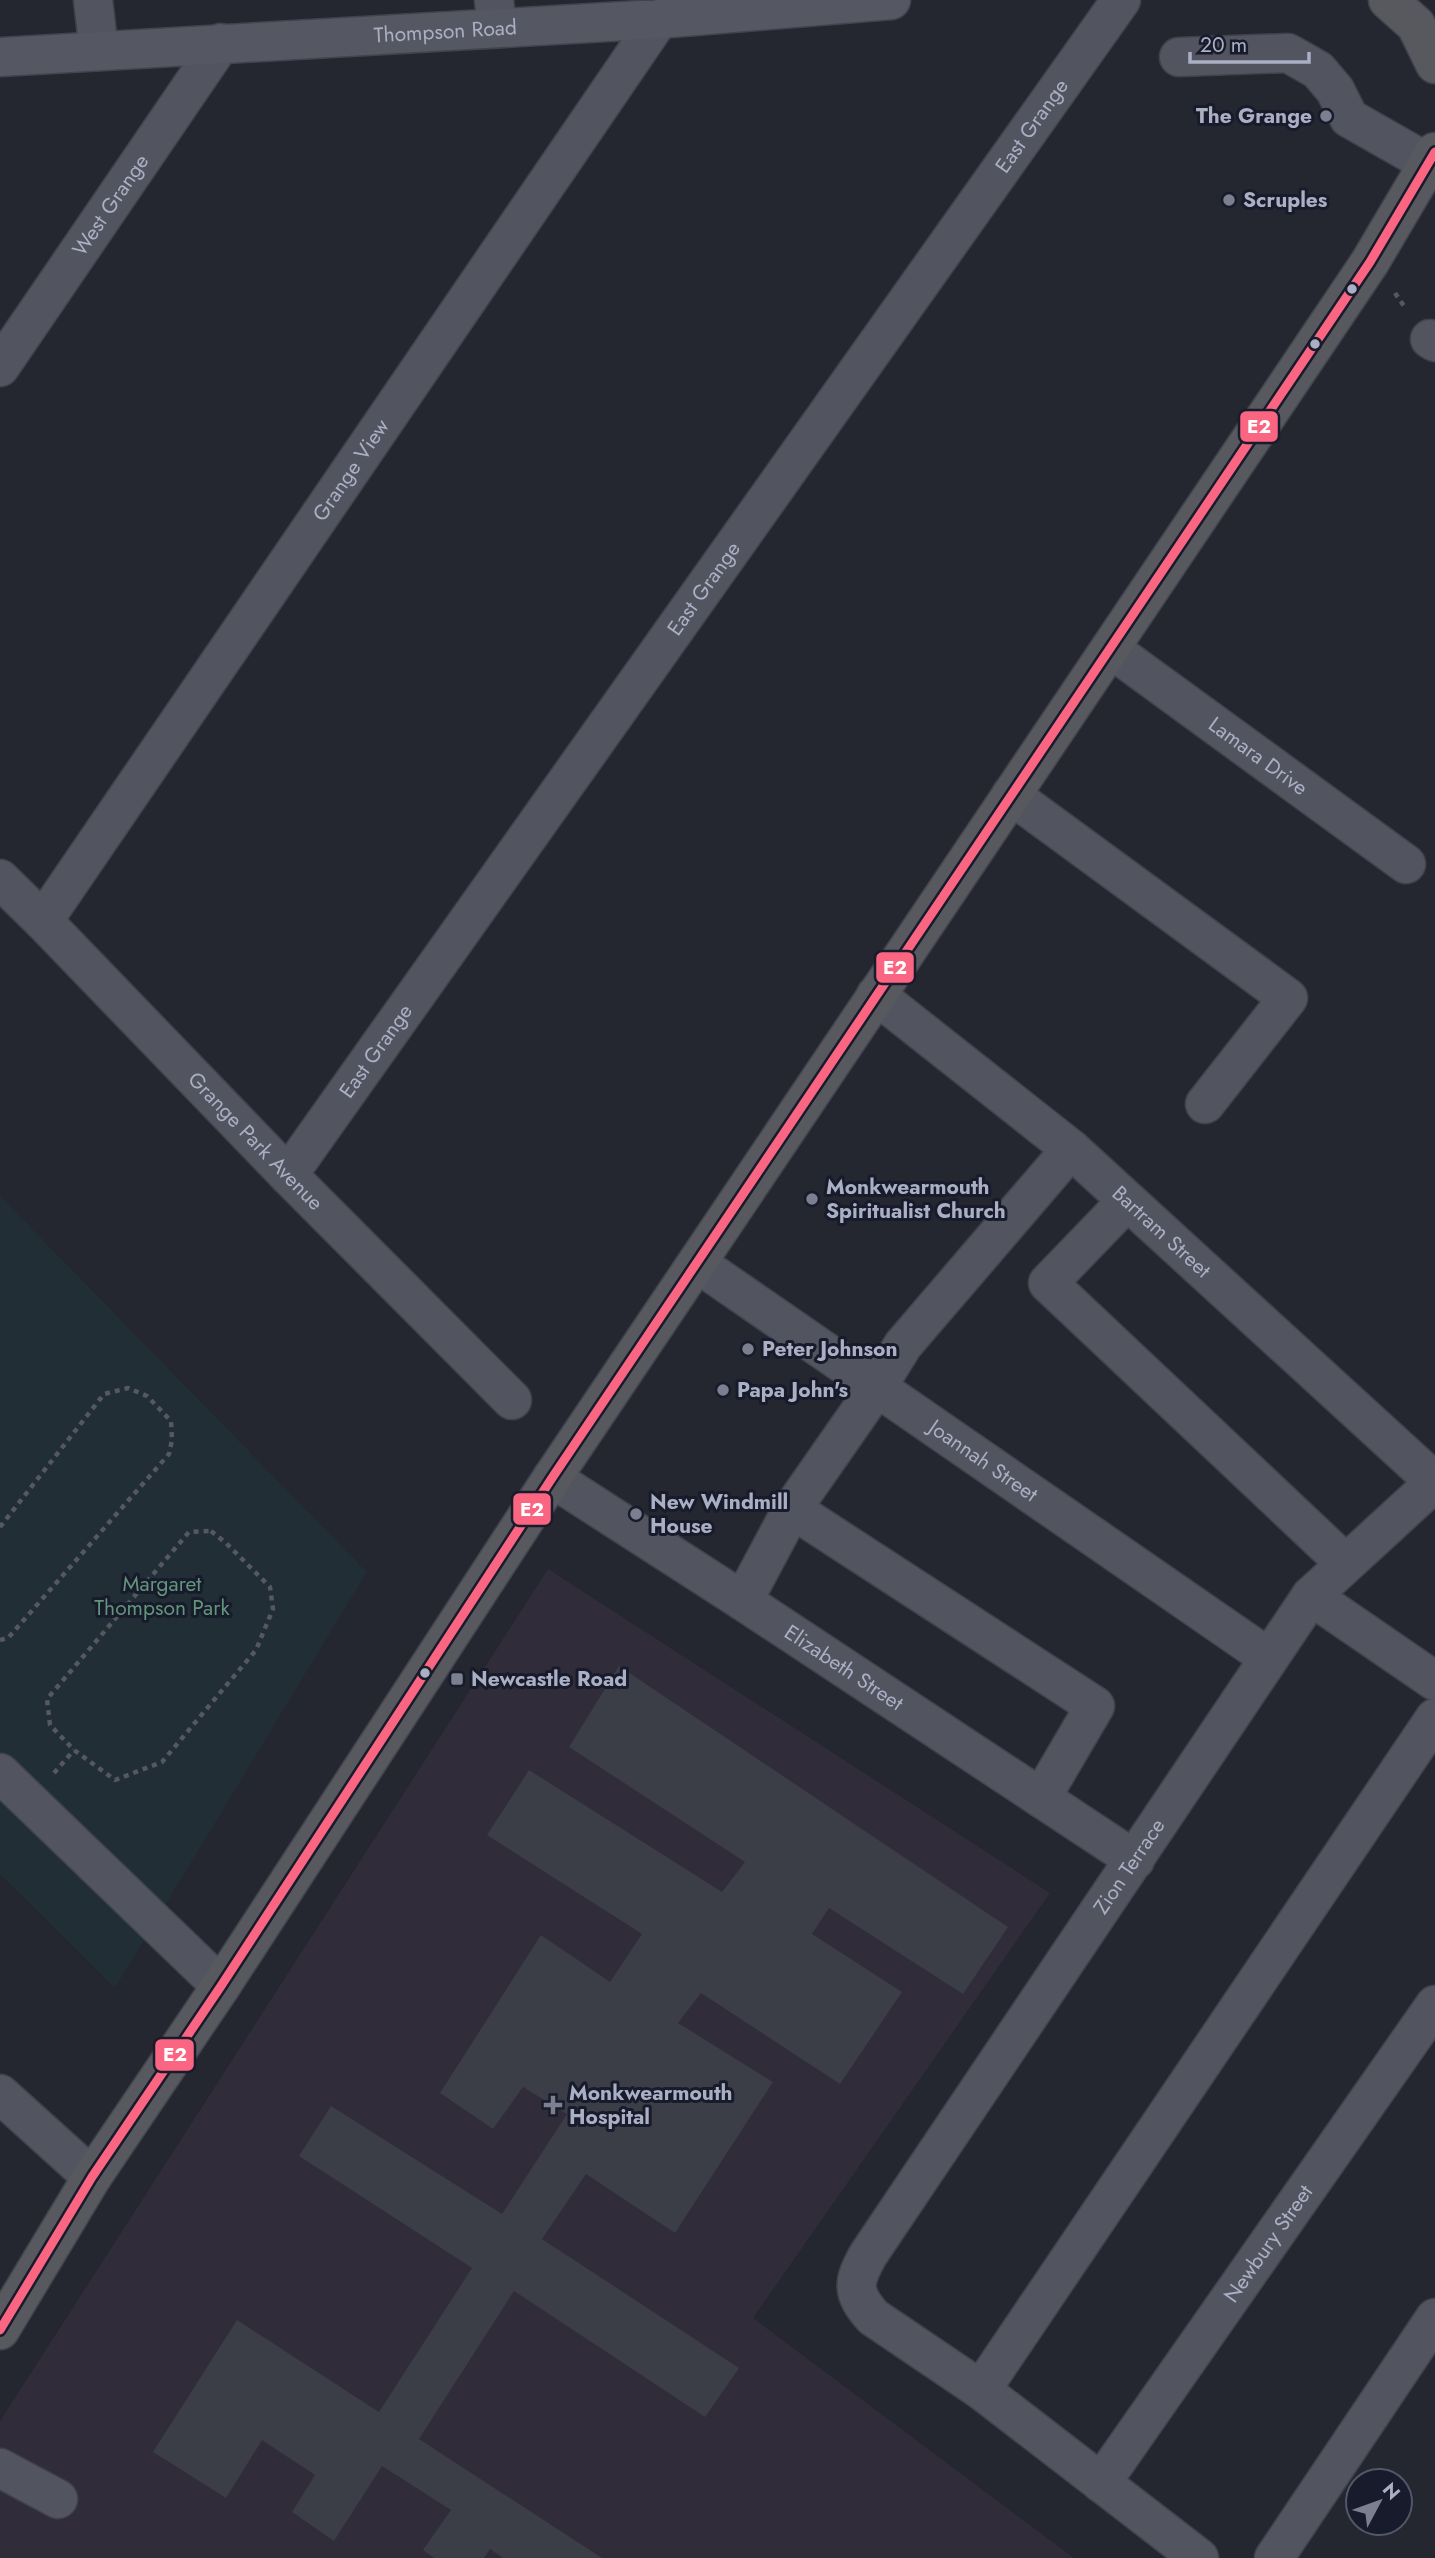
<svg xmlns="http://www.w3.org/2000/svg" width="1435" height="2558" font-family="Jost,sans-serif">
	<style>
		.medical { fill: #302c3a }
		.green { fill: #212e36 }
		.building { fill: #3b3d47 }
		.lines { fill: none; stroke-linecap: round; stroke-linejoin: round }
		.minor-casing { stroke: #40424a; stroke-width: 41 }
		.major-casing { stroke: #41434d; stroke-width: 41 }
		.highway-casing { stroke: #40424d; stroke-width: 41 }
		.path { stroke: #555862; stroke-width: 4.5; stroke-dasharray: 5 5; stroke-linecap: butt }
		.minor { stroke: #525560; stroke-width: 38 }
		.major { stroke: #555762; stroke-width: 38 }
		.highway { stroke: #58595f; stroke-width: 38 }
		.bus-1-casing { stroke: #171b2b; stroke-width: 14 }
		.bus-1 { stroke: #fa6682; stroke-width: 9 }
		.poi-dot { fill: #7c7f90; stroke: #171b2b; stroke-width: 2.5 }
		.bus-dot { fill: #abafc4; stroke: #171b2b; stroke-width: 2.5 }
		.labels { text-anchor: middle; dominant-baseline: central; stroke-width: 6; stroke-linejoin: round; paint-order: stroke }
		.street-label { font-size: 21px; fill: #abafc4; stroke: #171b2b }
		.poi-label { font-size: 21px; font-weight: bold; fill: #abafc4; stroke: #171b2b; text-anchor: start }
		.park-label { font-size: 21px; fill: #62957a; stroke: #171b2b }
		.line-badge { stroke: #171b2b; stroke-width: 2.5 }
		.badge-label { font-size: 19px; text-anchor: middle; font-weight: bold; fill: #fff }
	</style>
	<rect width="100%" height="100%" fill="#242630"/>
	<path class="medical" d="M548 1569 1050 1893 753 2318 1074 2558H0V2421Z"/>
	<path class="green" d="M0 1196 367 1572 115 1988 0 1874Z"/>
	<path class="building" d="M619 1666 1008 1927 963 1994 829 1908 812 1934 902 1992 840 2084 701 1993 678 2023 773 2082 675 2233 586 2174 542 2239 739 2368 705 2417 514 2291 419 2439 602 2558H503L490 2549 484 2558H434L423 2550 451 2510 382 2466 334 2541 292 2512 315 2475 262 2440 226 2498 153 2452 237 2320 379 2412 472 2268 299 2156 331 2106 502 2214 567 2114 523 2087 493 2129 440 2093 541 1935 610 1982 642 1934 487 1835 529 1770 722 1892 745 1862 569 1747Z"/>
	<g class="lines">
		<defs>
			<g id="minor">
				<path d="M93 0 99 51"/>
				<path d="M494 0 497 28"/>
				<path d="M1179 57 1288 53 1318 70 1335 90 1349 118 1428 163"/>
				<path d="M1430 339 1435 342"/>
				<path id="s1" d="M0 367 221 43"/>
				<path id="s2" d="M1111 649 1406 864"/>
				<path d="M1011 795 1288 998 1205 1104"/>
				<path id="s3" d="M0 879 43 921 288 1175 512 1400"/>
				<path id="s4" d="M43 921 659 19"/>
				<path id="s5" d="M876 995 1071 1149 1435 1482"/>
				<path id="s6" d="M288 1175 1121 0"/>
				<path d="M1127 1201 1048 1283 1345 1563"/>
				<path id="s7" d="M697 1263 1269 1658"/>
				<path id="s8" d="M552 1478 743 1601 1135 1860"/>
				<path d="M792 1509 1095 1706 1041 1798"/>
				<path d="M1311 1596 1435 1681"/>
				<path d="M743 1601 792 1509 877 1387 903 1345 1071 1149"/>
				<path d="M0 1773 221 1986"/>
				<path d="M0 2094 92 2177"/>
				<path d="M981 2390 1435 1718"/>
				<path d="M0 2468 58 2499"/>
				<path id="s9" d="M1101 2483 1435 2005"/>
				<path id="s10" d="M1199 2558 981 2390 873 2317C851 2292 853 2282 868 2255L1311 1596 1435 1482"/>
				<path d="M1274 2558 1435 2318"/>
			</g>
			<g id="major">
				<path id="s11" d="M0 57 659 19 891 0"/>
			</g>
			<path id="highway" d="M1388 0 1416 25 1435 64
				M0 2330 92 2177 221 1986 552 1478 1370 262 1435 152"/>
		</defs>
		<use href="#minor" class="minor-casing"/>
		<use href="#major" class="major-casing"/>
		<use href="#highway" class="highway-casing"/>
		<path class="path" d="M1395 293 1406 309
			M0 1527 104 1394 128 1388 147 1396 171 1421 172 1440 169 1454 8 1638 0 1640
			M211 1531 226 1543 270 1587 273 1609 256 1650 162 1762 115 1780 74 1750 50 1725 47 1699 189 1532Z
			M54 1773 74 1750"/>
		<use href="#minor" class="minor"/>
		<use href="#major" class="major"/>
		<use href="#highway" class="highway"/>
		<defs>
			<path id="bus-1" d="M0 2330 92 2177 221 1986 552 1478 1370 262 1435 152"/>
		</defs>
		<use href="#bus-1" class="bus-1-casing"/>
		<use href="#bus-1" class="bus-1"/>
	</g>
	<g class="poi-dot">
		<circle cx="1326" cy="116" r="7"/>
		<circle cx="1229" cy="200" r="7"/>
		<circle cx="812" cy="1199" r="7"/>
		<circle cx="748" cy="1349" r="7"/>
		<circle cx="723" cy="1390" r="7"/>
		<circle cx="636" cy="1514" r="7"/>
		<rect x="450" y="1672" width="14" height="14" rx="3.5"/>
		<path d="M549.5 2094.5h7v7h7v7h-7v7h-7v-7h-7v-7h7z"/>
	</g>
	<g class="bus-dot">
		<circle cx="1352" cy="289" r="6"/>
		<circle cx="1315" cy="344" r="6"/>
		<circle cx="425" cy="1673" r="6"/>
	</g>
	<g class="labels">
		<g class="street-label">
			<text stroke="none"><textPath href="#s11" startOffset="446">Thompson Road</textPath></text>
			<text stroke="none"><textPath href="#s6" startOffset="1286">East Grange</textPath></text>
			<text stroke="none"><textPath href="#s1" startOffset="196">West Grange</textPath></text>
			<text stroke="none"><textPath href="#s4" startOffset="546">Grange View</textPath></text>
			<text stroke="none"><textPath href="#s6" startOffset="719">East Grange</textPath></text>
			<text stroke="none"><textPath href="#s2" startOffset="182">Lamara Drive</textPath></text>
			<text stroke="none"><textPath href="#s6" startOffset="152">East Grange</textPath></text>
			<text stroke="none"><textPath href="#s3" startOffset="366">Grange Park Avenue</textPath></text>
			<text stroke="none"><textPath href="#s5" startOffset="371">Bartram Street</textPath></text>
			<text stroke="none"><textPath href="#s7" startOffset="348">Joannah Street</textPath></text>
			<text stroke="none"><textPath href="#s8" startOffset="348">Elizabeth Street</textPath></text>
			<text stroke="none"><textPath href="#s10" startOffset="943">Zion Terrace</textPath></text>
			<text stroke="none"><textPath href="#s9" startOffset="292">Newbury Street</textPath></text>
		</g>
		<g class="poi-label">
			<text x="1312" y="116" text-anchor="end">The Grange</text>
			<text x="1243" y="200">Scruples</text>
			<text x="826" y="1187">Monkwearmouth<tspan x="826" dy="24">Spiritualist Church</tspan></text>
			<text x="762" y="1349">Peter Johnson</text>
			<text x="737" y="1390">Papa John's</text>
			<text x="650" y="1502">New Windmill<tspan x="650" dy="24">House</tspan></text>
			<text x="471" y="1679">Newcastle Road</text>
			<text x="569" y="2093">Monkwearmouth<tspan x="569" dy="24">Hospital</tspan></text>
		</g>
		<g class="park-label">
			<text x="162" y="1584">Margaret<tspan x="162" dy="24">Thompson Park</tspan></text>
		</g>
	</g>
	<g class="line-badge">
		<rect x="1239" y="410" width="40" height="33" rx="7" fill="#fa6682"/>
		<rect x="875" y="951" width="40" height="33" rx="7" fill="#fa6682"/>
		<rect x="512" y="1492" width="40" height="34" rx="7" fill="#fa6682"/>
		<rect x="154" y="2038" width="41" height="34" rx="7" fill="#fa6682"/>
	</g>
	<g class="badge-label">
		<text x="1259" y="433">E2</text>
		<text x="895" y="974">E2</text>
		<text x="532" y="1516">E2</text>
		<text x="175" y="2061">E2</text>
	</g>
	<g transform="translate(1379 2502) rotate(49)"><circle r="33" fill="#171b2b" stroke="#525668" stroke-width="2"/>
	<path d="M0-5L12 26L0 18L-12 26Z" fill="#7c7f90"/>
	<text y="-10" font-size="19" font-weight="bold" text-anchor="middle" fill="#abafc4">N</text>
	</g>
	<path d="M1190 52v10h119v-10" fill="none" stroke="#abafc4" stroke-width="3.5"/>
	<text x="1200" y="52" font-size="21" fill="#abafc4" stroke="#171b2b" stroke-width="5" paint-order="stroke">20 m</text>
</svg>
